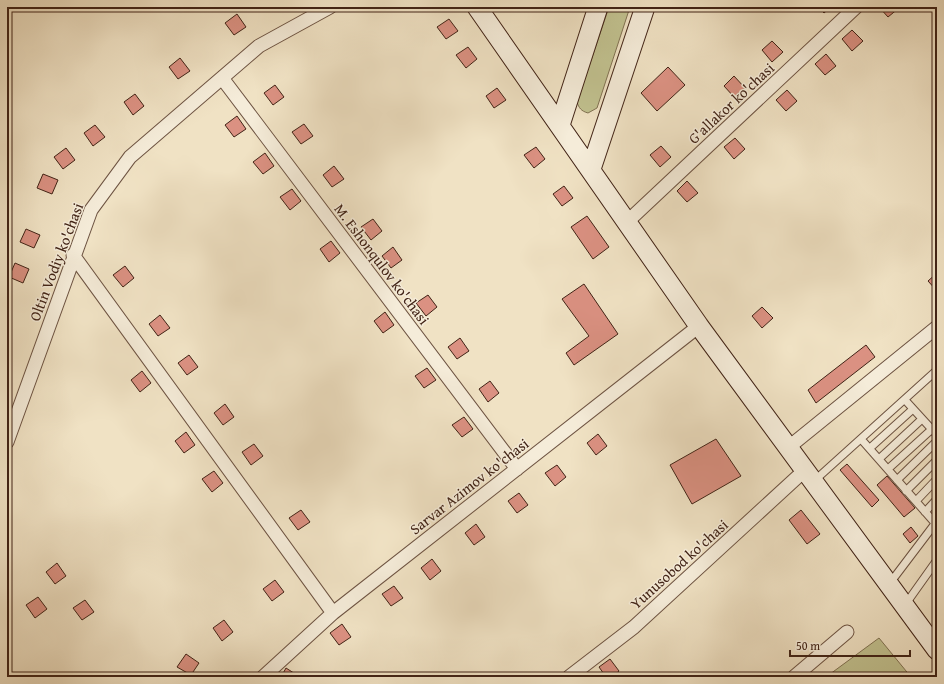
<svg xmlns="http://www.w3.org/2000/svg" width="944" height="684" font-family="'Gentium Book Plus',serif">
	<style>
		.green { fill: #c1c18f; stroke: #817252 }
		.building { fill: #db9182; stroke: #412316 }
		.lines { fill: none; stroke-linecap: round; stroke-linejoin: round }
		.lane-casing { stroke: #6d5342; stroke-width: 9 }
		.street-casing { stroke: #6d5342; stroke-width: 15 }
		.secondary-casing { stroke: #412316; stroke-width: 21 }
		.lane { stroke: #f5ecd9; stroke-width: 7 }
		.street { stroke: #f5ecd9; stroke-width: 13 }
		.secondary { stroke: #f5ecd9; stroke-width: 19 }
		.labels { text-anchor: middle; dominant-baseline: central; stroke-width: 3; stroke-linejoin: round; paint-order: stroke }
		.street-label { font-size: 15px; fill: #412316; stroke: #f5ecd9 }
	</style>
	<rect width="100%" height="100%" fill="#f0e2c4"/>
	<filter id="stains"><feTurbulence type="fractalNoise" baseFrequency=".005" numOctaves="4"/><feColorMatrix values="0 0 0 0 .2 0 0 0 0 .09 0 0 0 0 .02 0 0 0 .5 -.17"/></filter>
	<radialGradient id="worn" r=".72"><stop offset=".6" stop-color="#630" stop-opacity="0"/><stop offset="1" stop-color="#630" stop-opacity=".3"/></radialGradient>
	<path class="green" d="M609 7H630L597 108 588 113C581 111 579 108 577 102Z
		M879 638 911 677H826Z"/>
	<path class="building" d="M818 7H831L824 13Z
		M879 7H898L899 8 888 17Z
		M237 14 246 27 234 35 225 23Z
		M449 19 458 31 446 39 437 27Z
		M852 30 863 41 852 51 842 39Z
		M772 41 783 52 772 62 762 50Z
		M468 47 477 59 466 68 456 55Z
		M826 54 836 66 825 75 815 64Z
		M180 58 190 71 178 79 169 67Z
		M668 67 685 85 657 111 641 93Z
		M734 76 745 88 734 97 724 86Z
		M275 85 284 97 273 105 264 93Z
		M497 88 506 100 494 108 486 96Z
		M787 90 797 101 786 111 776 100Z
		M135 94 144 106 133 115 124 102Z
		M237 116 246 129 234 137 225 125Z
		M304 124 313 136 301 144 292 132Z
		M95 125 105 137 93 146 84 133Z
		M735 138 745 149 734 159 724 147Z
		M661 146 671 157 660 167 650 155Z
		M536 147 545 159 534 168 524 155Z
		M66 148 75 160 63 169 54 157Z
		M265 153 274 166 263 174 253 162Z
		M334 166 344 179 332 187 323 175Z
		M43 174 58 180 52 194 37 188Z
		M687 181 698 193 687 202 677 191Z
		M564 186 573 198 562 206 553 194Z
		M292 189 301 201 290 210 280 197Z
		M587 216 609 247 593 259 571 227Z
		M373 219 382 231 371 240 361 227Z
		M26 229 40 235 34 248 20 242Z
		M331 241 340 253 329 262 320 249Z
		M393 247 402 260 391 268 382 256Z
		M15 263 29 269 23 283 9 277Z
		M125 266 134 278 123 287 113 275Z
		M937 273V291L928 281Z
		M584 284 618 334 574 365 566 353 589 336 562 299Z
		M428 295 437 307 426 316 416 303Z
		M762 307 773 318 762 328 752 316Z
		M385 312 394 325 383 333 374 321Z
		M160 315 170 328 158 336 149 324Z
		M7 325 11 327 7 336Z
		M460 338 469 351 457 359 448 347Z
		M866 345 875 357 816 403 808 390Z
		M189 355 198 367 187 375 178 363Z
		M427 368 436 380 424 388 415 376Z
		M142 371 151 383 140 392 131 380Z
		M490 381 499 393 488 402 479 389Z
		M225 404 234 417 223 425 214 413Z
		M464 417 473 429 462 437 452 425Z
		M186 432 195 445 184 453 175 441Z
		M598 434 607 446 596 455 587 443Z
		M716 439 741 476 692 504 670 465Z
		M254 444 263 456 251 465 242 452Z
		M847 464 879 500 872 507 840 470Z
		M557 465 566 477 555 486 545 473Z
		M214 471 223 483 212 492 202 479Z
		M887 476 915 508 904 517 877 485Z
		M519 493 528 505 517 513 508 501Z
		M301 510 310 522 298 530 289 518Z
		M801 510 820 534 807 544 789 520Z
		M476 524 485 537 474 545 465 533Z
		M911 527 918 536 910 543 903 534Z
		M432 559 441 571 430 580 421 568Z
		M57 563 66 576 55 584 46 572Z
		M275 580 284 592 272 601 263 589Z
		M394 586 403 598 391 606 382 594Z
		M38 597 47 609 35 618 26 605Z
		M85 600 94 612 82 620 73 608Z
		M224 620 233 632 222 641 213 628Z
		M342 624 351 637 339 645 330 633Z
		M186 654 199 663 191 675 177 667Z
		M610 659 619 671 612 677H606L599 667Z
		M286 668 300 677H281Z"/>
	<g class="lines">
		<defs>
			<path id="lane" d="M905 400 937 435
				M861 439 935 523
				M870 448 913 409
				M879 459 922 419
				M888 469 932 429
				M897 480 937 441
				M814 481 937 370
				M906 491 937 460
				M916 501 937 479
				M925 512 937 499
				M890 583 937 521
				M905 605 937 560"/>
			<path id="street" d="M222 78 517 469
				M627 222 856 7
				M73 255 333 613
				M7 442 91 210 130 157 259 46 330 7
				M789 447 937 327
				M263 677 333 613 699 326
				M569 677 634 627 805 470
				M794 677 847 632"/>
			<path id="secondary" d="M477 7 699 326 937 650
				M560 125 598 7
				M591 169 645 7"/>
		</defs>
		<use href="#lane" class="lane-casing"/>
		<use href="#street" class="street-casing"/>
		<use href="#secondary" class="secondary-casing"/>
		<use href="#lane" class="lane"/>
		<use href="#street" class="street"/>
		<use href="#secondary" class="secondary"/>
	</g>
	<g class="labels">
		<g class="street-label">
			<text transform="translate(731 103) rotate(-43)">G'allakor ko'chasi</text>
			<text transform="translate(56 262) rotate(-69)">Oltin Vodiy ko'chasi</text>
			<text transform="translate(382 264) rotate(53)">M. Eshonqulov ko'chasi</text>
			<text transform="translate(469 486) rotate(-38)">Sarvar Azimov ko'chasi</text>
			<text transform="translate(679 564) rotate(-42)">Yunusobod ko'chasi</text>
		</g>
	</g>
	<rect width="944" height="684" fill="none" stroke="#f0e2c4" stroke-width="24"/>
	<rect x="8" y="8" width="928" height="668" fill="none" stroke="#412316" stroke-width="2"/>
	<rect x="12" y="12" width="920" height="660" fill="none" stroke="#412316"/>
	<path d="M790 650v6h120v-6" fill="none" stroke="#412316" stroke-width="2"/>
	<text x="796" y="650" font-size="12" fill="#412316" stroke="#f5ecd9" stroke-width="3" paint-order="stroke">50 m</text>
	<rect width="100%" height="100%" filter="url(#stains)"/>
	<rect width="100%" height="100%" fill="url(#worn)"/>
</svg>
